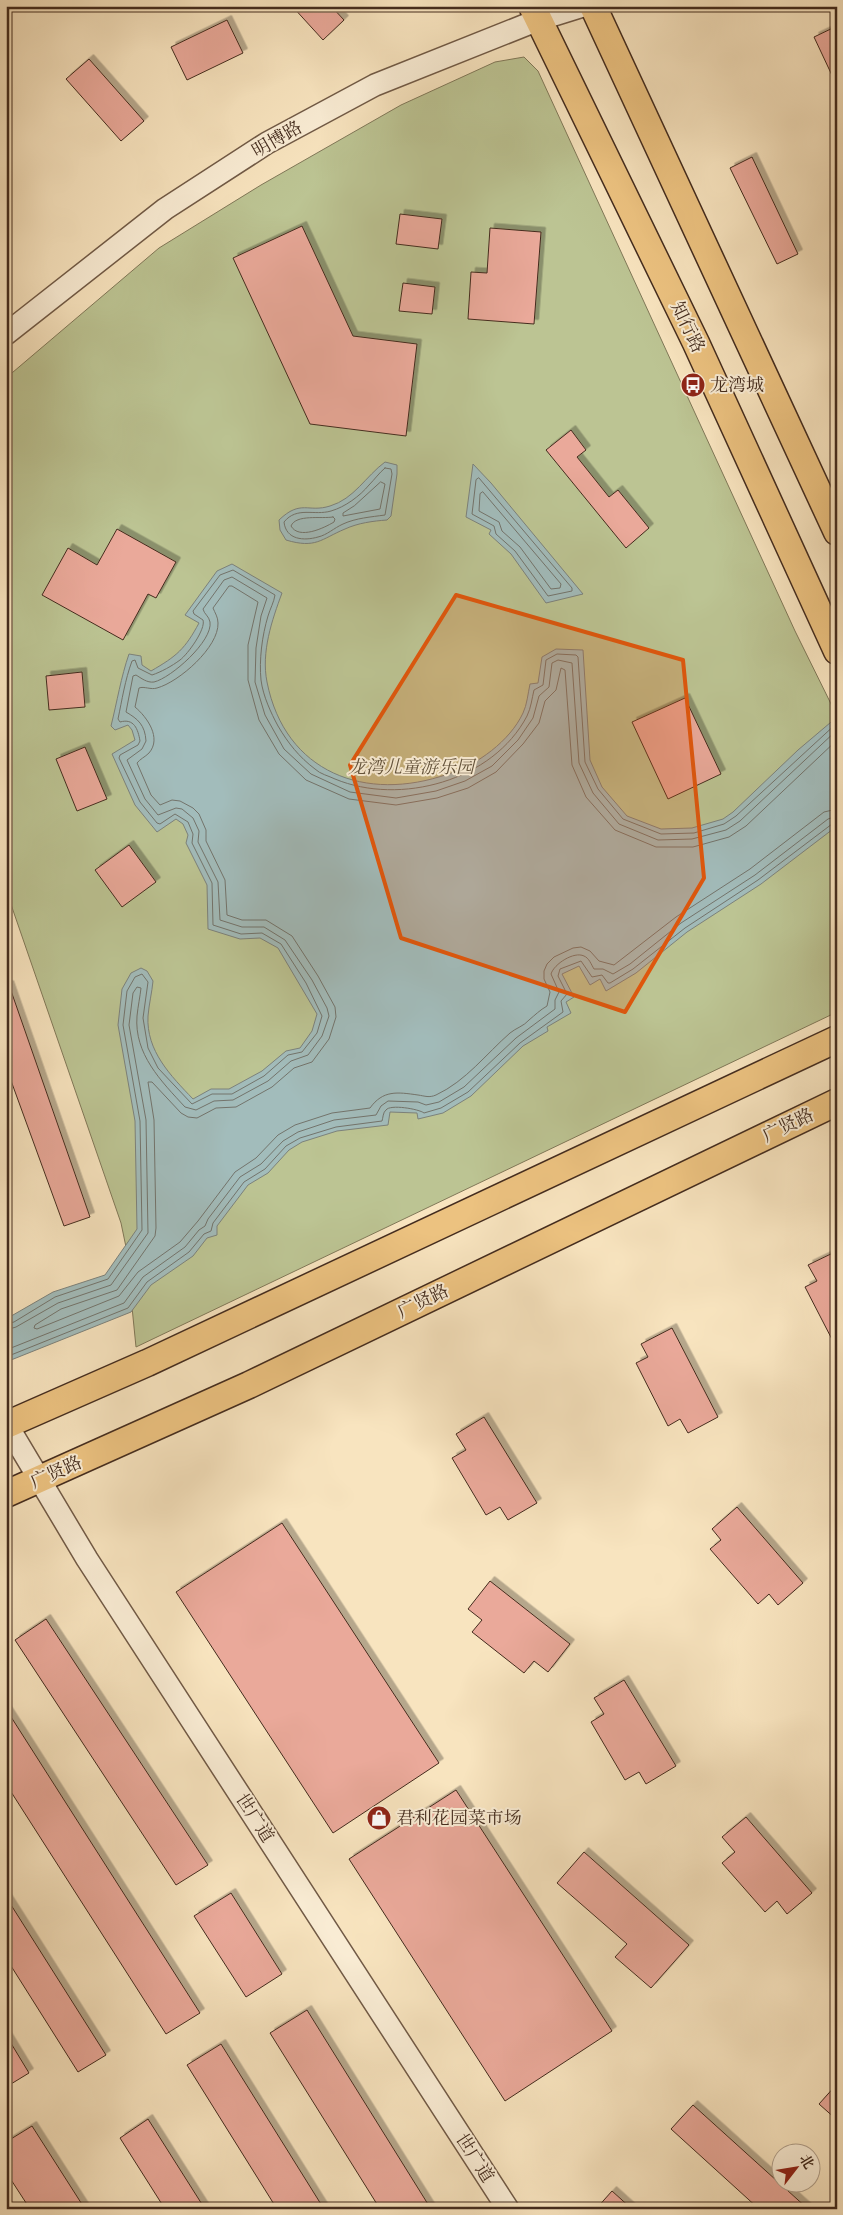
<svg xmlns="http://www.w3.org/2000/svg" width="843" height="2215" font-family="Alegreya,'Noto Serif SC',serif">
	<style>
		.green { fill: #bcc493; stroke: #807858 }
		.water { fill: #a2bcbb; stroke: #7c827c }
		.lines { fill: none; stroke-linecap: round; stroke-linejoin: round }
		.shore { stroke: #73746c; stroke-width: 1 }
		.building { fill: #eaa99a; stroke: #442c1e; filter: url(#shadow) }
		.minor-casing { stroke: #715a46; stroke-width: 24 }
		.major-casing { stroke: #442c1e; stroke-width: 29 }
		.minor { stroke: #faedd5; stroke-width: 21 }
		.major { stroke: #ecc280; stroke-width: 26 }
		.marked { fill: #e0570d; fill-opacity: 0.2; stroke: #e0570d; stroke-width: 4; stroke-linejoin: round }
		.labels { text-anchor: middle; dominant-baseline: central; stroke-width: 4; stroke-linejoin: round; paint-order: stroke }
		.street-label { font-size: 18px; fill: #442c1e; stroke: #faedd5 }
		.poi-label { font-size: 18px; fill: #442c1e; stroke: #faedd5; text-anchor: start }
		.park-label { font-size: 18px; font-style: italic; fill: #62523b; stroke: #faedd5 }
	</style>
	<defs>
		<filter id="shadow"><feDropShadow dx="4.5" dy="-4.5" stdDeviation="0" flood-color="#0004"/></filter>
	</defs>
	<rect width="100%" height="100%" fill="#f8e4bf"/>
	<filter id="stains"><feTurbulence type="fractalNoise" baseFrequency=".004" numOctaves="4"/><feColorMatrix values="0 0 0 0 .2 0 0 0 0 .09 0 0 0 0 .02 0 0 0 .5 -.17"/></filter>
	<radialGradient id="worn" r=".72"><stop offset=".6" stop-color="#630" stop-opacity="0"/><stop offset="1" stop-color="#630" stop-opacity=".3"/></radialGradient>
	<path class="green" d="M524 57 538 71 795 631 837 716V1012L136 1347 126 1247 121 1223 6 890V378L159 248 261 185 401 105 495 62Z"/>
	<path class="water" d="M385 462 397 465V474L391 516 387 520C373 521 358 523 345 529 321 539 316 549 286 540L280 530 279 520C301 499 308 513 330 506 354 499 366 476 385 462Z
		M473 464 491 483 583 594 546 603 511 554 489 534 491 530 466 517Z
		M232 564 282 593C272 620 261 652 267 682 285 773 366 803 448 774 477 765 510 741 523 713 527 705 528 693 530 684L538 683 542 657 556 649 583 650 590 760 602 787 627 816 661 829 692 828 723 819 733 812 798 750 837 717V826L761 884 687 932 636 973 606 991 600 979 590 985 579 966 562 974 574 997 566 1002 571 1013 547 1027 548 1031 523 1046 471 1096 443 1113 418 1119 417 1113 390 1112 388 1125 337 1131 302 1142 289 1150 268 1173 248 1185 217 1226V1235L207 1238 193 1256 151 1285 131 1312 6 1362V1319L53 1292 105 1275 137 1229 135 1121 118 1025 122 989 131 973 141 968 147 971 153 981C152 992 149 1004 148 1016 146 1051 171 1076 193 1099L211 1089H229L262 1071 286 1051 300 1048 312 1031 317 1014 278 948 260 938 240 939 208 929 207 885 186 843 188 835 183 824 176 819 157 832 135 805 112 754 135 740 132 730 128 725 115 730 111 726C117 702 121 677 129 654L141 656 142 665 151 671C177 656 185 649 199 623L185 615 217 571Z"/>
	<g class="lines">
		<path class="shore" d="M385 468 391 469 392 474 385 515C371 517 356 518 343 524 334 528 327 535 318 537 304 541 286 540 284 522 297 506 314 516 331 511 345 507 360 496 369 485 375 479 379 473 385 468Z
			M479 478 572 588V591L548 596 515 551 496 534 494 526 472 514 476 480Z
			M381 482 385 484 380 509 343 516V513L354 506Z
			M483 492 561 584 560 588 551 589 520 547 502 531 499 522 479 511 480 494Z
			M333 517 335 519 334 522C324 528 299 540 291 526 296 514 321 519 333 517Z
			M837 740 746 826 729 837 693 847H656L615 830 586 797 572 765 565 670 561 668 556 690 545 701 539 723 523 744 496 772 468 788 437 798 396 805 349 799 306 780 279 754 259 720 248 680V645L258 602 232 586H229L213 608C215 613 218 617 218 623 219 647 179 682 157 688 151 690 144 686 139 688L135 707C147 717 162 738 149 753 145 757 140 759 137 763L151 795 160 805 172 800 180 801 193 808 199 814 206 830V841L225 880 227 915 242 920H266L292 936 318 976 335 1007 336 1017 329 1039 312 1062 294 1068 272 1087 236 1107 216 1108 197 1118 188 1117 181 1113 152 1082H148L154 1120 156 1228 155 1236 117 1290 61 1309 35 1325 34 1328 37 1329 119 1296 138 1272 180 1242 198 1221 235 1172 256 1158 278 1135 295 1125 332 1113 370 1108C383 1090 397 1092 418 1095 425 1096 429 1098 436 1095 466 1081 486 1054 510 1033 516 1028 524 1026 529 1020 535 1015 540 1010 547 1006L550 992 544 979V971L547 964 554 957 573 948 581 947 590 951 599 961 614 965 676 917 750 869 824 812 837 809
			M6 1324 14 1322 55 1297 108 1279 142 1230 140 1121 123 1025 127 991 135 977 142 974 148 982 143 1018 148 1048 158 1068 192 1104 212 1094H232L264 1076 288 1055 302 1052 317 1033 322 1016 306 983 281 944 262 933 241 934 213 925 212 883 192 843 193 834 188 822 175 814 160 824 157 823 140 802 119 758 120 755 138 745 140 741C138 729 134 718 120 722L118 719C122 700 125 680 132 661L135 660 138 668 152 675C161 672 172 666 180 660 188 654 206 629 203 620L194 614 193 611 220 575 233 570 275 595C274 602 270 609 268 616 262 636 259 660 261 680 263 696 271 713 278 726 288 743 299 757 315 769 320 774 329 776 335 779 400 806 493 781 527 716 531 708 532 698 534 690L543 685 546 660 557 654 576 655 578 657 585 762 598 789 623 819 661 834 694 833 724 824 736 816 837 723
			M6 1330 16 1327 58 1303 111 1285 148 1233 146 1120 129 1025 133 993 137 987 141 988C140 997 138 1006 137 1016 134 1054 161 1081 185 1107L196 1110 214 1101 233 1100 268 1081 291 1061 308 1055 322 1036 329 1016 327 1008 312 980 285 940 264 927H242L220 920 218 882 198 842 199 831 193 818 182 809 176 808 158 815 145 799 127 760 142 749 146 741C145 725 138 719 126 712L133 676 136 675C141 678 147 683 154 682 171 678 213 641 210 622 209 616 204 614 203 609L224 580 232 577 267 598 261 616 256 648 255 682 265 715 284 749 311 774 350 792 396 798 436 791 465 781 492 766 518 740 533 718 539 696 549 687 552 663 558 660 572 663 579 763 593 793 619 824 658 840 692 839 726 830 740 821 837 730
			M6 1350 124 1303 143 1277 185 1247 199 1230 205 1226 208 1219 240 1177 261 1164 283 1141 298 1132 334 1120 376 1115 381 1106 388 1101 418 1102 426 1105 439 1102 464 1087 516 1038 555 1009V1000L559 992 551 974C554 964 574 951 584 956 589 958 591 964 594 969H603L613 974 630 964 681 923 755 875 828 819 837 816
			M6 1357 128 1308 147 1282 189 1252 204 1234 211 1231 213 1223 244 1182 265 1169 286 1146 300 1138 336 1127 382 1121C383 1118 383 1112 386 1110 390 1104 419 1109 424 1113L441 1108 468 1092 520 1043 563 1012 561 1001 567 994 558 976 560 969 581 961 592 977 602 975 608 983H610L633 969 685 928 758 880 832 824 837 823"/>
	</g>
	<path class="building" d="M292 6H331L344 20 323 40Z
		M227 20 243 53 187 80 171 47Z
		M837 26V86L814 37Z
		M89 59 144 121 121 141 66 79Z
		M752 157 798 254 777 264 730 168Z
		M400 214 442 219 438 249 396 244Z
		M302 226 353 336 417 344 406 436 310 424 233 258Z
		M490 228 541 232 534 324 468 319 471 272 487 273Z
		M403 283 435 287 432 314 399 311Z
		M571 430 586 450 577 457 609 497 618 490 649 528 626 548 546 450Z
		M117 529 176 562 156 598 148 594 123 640 42 595 68 548 97 565Z
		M82 672 85 707 49 710 46 676Z
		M685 698 721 774 668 799 632 722Z
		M85 747 107 799 77 811 56 759Z
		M129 845 156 882 122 907 95 870Z
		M9 985 90 1217 64 1226 6 1067V986Z
		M837 1251V1349L805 1287 817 1281 808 1265Z
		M672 1328 718 1417 688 1433 680 1419 668 1426 636 1363 648 1357 641 1344Z
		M484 1417 537 1503 508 1520 500 1507 486 1515 452 1458 466 1450 456 1434Z
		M737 1507 803 1583 778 1605 769 1594 758 1604 710 1549 721 1540 712 1529Z
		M282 1523 439 1763 333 1833 176 1592Z
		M490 1581 570 1644 548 1672 534 1661 524 1673 472 1632 482 1620 468 1609Z
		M46 1619 208 1865 176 1885 15 1640Z
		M624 1680 676 1766 646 1784 639 1772 625 1780 591 1722 604 1714 594 1698Z
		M6 1709 200 2013 166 2034 6 1784Z
		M456 1790 612 2031 505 2101 349 1859Z
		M746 1817 812 1893 787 1914 777 1901 765 1912 722 1863 735 1852 722 1837Z
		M584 1852 689 1945 651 1988 615 1957 627 1944 557 1883Z
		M231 1893 282 1974 246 1997 194 1916Z
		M6 1897 106 2055 78 2072 6 1958Z
		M307 2010 431 2209H380L270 2033Z
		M6 2035 29 2073 6 2087Z
		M221 2044 324 2209H277L187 2065Z
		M837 2084V2120L819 2104Z
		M693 2105 808 2209H759L671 2129Z
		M148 2119 205 2209H165L120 2138Z
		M32 2126 85 2209H30L6 2172V2142Z
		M612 2191 632 2209H596Z"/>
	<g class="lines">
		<defs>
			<path id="minor" d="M6 334 165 209 267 143 375 85 538 20 583 6
				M7 1425 87 1559 508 2209"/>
			<path id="major" d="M532 6 696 343 837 651
				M593 6 837 532
				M6 1425 147 1363 837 1039
				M6 1494 249 1385 837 1102"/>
		</defs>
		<use href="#minor" class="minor-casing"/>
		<use href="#major" class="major-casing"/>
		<use href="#minor" class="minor"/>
		<use href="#major" class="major"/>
	</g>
	<path class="marked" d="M456 595 683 660 704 878 625 1012 401 938 350 765Z"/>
	<defs>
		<symbol id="bus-disc" viewBox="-11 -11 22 22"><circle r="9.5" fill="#8f2418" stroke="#faedd5"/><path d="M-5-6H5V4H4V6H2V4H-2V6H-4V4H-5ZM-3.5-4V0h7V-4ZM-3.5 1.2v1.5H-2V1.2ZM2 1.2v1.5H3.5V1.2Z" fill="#fff"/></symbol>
		<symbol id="shop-disc" viewBox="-11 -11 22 22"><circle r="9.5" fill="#8f2418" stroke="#faedd5"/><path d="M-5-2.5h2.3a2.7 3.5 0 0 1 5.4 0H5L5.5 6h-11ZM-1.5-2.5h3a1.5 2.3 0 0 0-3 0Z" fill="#fff"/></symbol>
	</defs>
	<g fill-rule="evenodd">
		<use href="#bus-disc" x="679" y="371" width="28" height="28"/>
		<use href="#shop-disc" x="365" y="1804" width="28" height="28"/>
	</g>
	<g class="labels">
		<g class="street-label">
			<text transform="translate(277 139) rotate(-30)">明博路</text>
			<text transform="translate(688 327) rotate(64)">知行路</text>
			<text transform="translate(788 1125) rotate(-26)">广贤路</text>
			<text transform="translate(423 1301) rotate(-26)">广贤路</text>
			<text transform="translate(56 1472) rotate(-24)">广贤路</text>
			<text transform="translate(255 1818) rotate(57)">世广道</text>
			<text transform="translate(475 2158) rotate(57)">世广道</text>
		</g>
		<g class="poi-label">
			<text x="710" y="385">龙湾城</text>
			<text x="396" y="1818">君利花园菜市场</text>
		</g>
		<g class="park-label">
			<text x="411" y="767">龙湾儿童游乐园</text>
		</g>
	</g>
	<rect width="843" height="2215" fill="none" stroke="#f8e4bf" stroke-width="25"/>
	<rect x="8" y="8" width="828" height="2200" fill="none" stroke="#442c1e" stroke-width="2.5"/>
	<rect x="12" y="12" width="818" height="2190" fill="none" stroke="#442c1e"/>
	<g transform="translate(796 2168) rotate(59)"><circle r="24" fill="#faedd5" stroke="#b1a08c"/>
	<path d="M0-4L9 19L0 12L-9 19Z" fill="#8f2418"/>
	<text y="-8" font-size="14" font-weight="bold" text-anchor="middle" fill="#442c1e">北</text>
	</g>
	<rect width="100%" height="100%" filter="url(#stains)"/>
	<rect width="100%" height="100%" fill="url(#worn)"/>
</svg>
